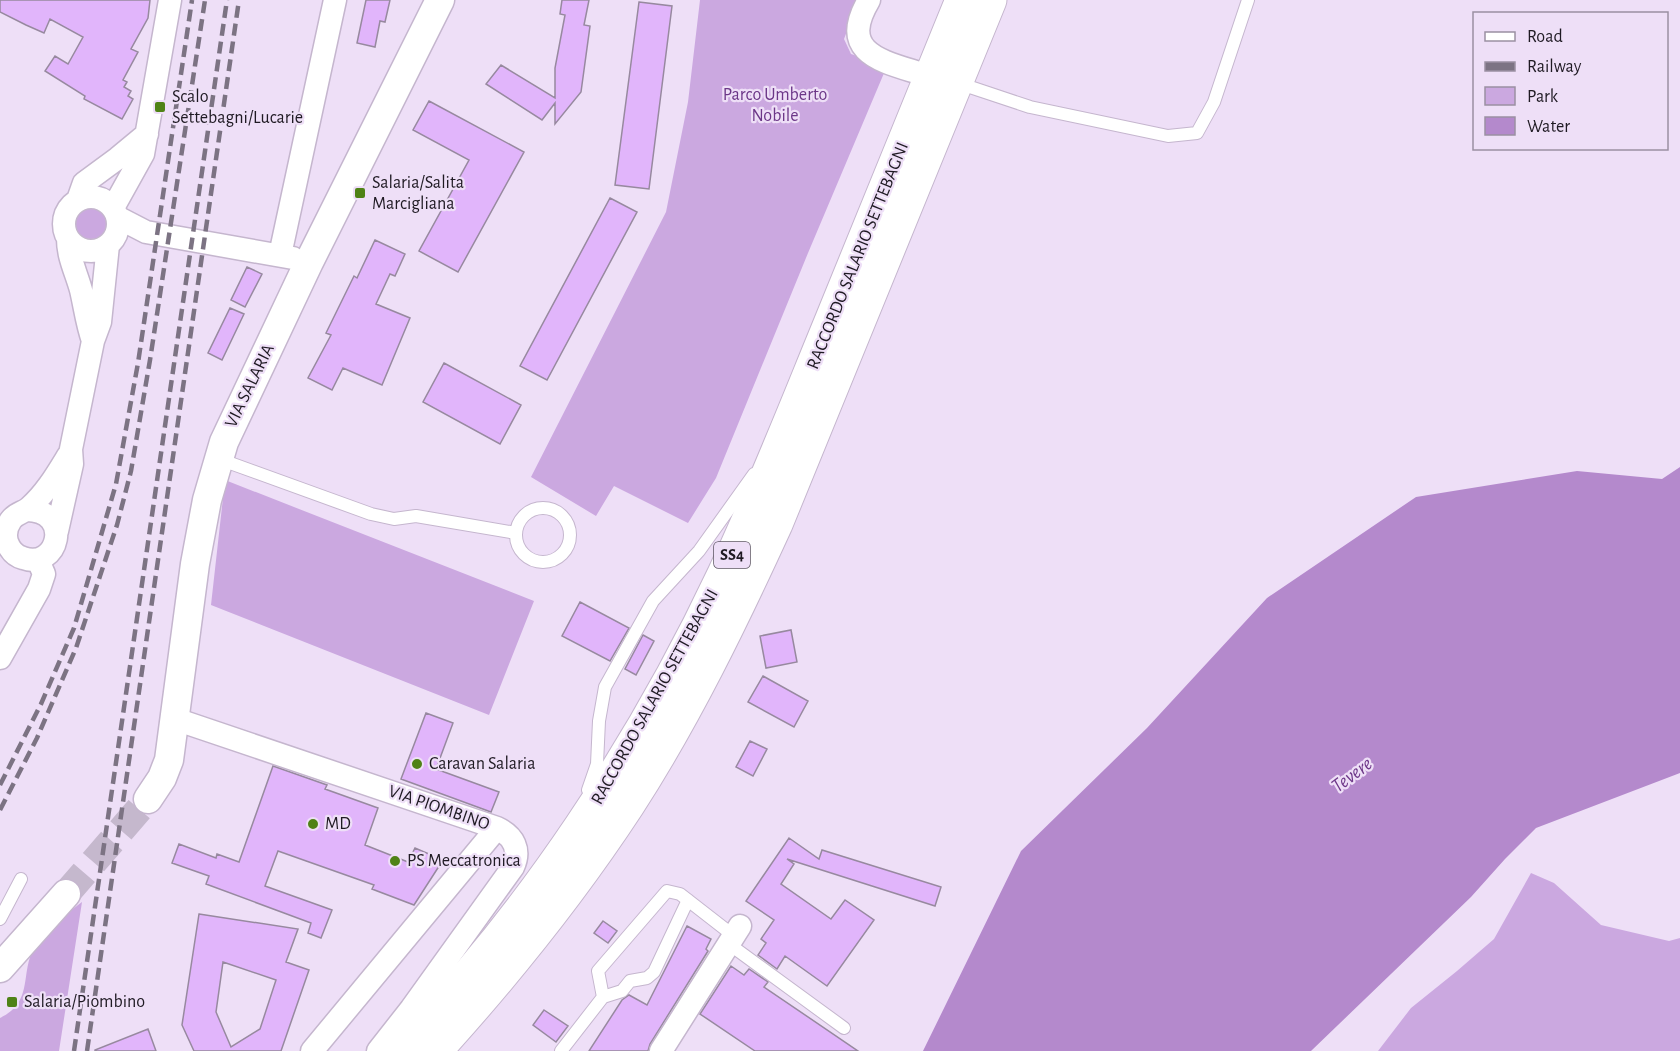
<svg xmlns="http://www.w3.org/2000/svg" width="1680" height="1051" font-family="'Alegreya Sans',sans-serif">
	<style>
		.green { fill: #cba8e0 }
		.water { fill: #b489cc }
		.building { fill: #e1b5fb; stroke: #97899f; stroke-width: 1.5; fill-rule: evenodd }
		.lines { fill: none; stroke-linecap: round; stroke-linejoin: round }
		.tertiary-tunnel { stroke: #c5b8cd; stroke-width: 28; stroke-dasharray: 28 14; stroke-linecap: butt }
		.service-casing { stroke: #c5b6ce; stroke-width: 14 }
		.minor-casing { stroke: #c5b6ce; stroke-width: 25 }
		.tertiary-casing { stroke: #c5b6ce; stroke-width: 31 }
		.primary-casing { stroke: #c5b6ce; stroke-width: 35 }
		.service { stroke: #fff; stroke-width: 12 }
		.minor { stroke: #fff; stroke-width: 22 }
		.tertiary { stroke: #fff; stroke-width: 28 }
		.primary { stroke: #fff; stroke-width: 33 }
		.rail { stroke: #7c7383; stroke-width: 4.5; stroke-dasharray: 12 6; stroke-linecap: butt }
		.poi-dot { fill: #4f8216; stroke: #eedff7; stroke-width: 2 }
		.labels { text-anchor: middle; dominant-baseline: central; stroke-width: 4.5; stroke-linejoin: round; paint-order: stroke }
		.shield { fill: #eedff7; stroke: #5d5563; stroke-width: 1.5 }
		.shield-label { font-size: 16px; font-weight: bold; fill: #1f1a23 }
		.park-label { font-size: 18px; fill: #6c3788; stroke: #eedff7 }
		.poi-label { font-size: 18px; fill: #1f1a23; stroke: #eedff7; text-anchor: start }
		.street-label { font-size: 18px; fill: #1f1a23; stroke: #eedff7 }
		.water-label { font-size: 20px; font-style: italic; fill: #6e3889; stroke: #eedff7 }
	</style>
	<rect width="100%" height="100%" fill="#eedff7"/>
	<path class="green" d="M700 0H859L844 39 851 54 887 66 808 253 716 478 688 523 614 486 596 516 531 477 666 212 688 102Z
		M75 223a16 16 0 1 1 32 0a16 16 0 1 1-32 0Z
		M225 480 534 601 489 715 211 605Z
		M1531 873 1554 883 1601 925 1669 941 1680 938V1051H1378L1411 1008 1457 971 1494 939Z
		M82 902 59 1051H0V1018C36 1001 18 970 37 943 46 928 68 913 82 902Z"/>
	<path class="water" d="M1680 467V773L1536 828 1505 859 1471 897 1311 1051H923L1021 851 1147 728 1267 598 1416 497 1577 471 1662 479Z"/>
	<path class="building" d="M0 0H150L148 18 131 49 138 52 123 80 127 82 124 87 131 91 128 96 133 99 122 119 84 99 85 96 45 71 55 56 68 64 83 37 50 19 44 33 26 25 0 12Z
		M366 0H390L385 22 380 21 375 47 357 43Z
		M562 0H589L584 25 590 26 581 92 555 124V103L542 120 486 84 501 65 555 98V68L565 15 560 14Z
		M639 2 672 6 649 189 615 185Z
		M429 101 524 152 458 272 419 251 469 160 413 130Z
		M610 198 637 212 547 380 520 366Z
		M375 240 405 254 395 276 390 274 376 304 410 318 382 385 343 368 332 390 308 378 331 335 326 333 354 276 357 278Z
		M247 267 262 274 245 307 231 300Z
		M230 308 244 314 222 360 208 353Z
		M444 363 521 405 500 444 423 402Z
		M580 602 629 628 610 661 562 636Z
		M791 630 797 662 766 668 760 636Z
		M643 635 654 641 636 675 625 669Z
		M763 676 808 701 794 727 748 702Z
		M426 713 453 723 436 769 499 792 491 812 401 779Z
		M750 741 767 749 753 776 736 767Z
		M273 766 327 785 325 789 378 808 365 845 408 862 415 848 443 860 414 905 372 889 374 885 278 851 265 886 332 910 321 938 308 933 311 923 206 884 209 876 172 863 179 844 216 858 217 854 239 862Z
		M789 838 819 859 822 850 941 887 935 906 787 859 794 864 781 884 831 919 845 900 874 920 827 986 785 956 777 969 758 955 766 943 761 939 774 920 746 901Z
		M199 914 298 929 286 962 309 970 281 1051H194L182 1025ZM223 962 276 980 260 1029 231 1047 216 1012Z
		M603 921 617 931 608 943 594 933Z
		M687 926 711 939 706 949 708 951 650 1044 648 1051H589L622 1000 629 995 647 1005Z
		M731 966 744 975 749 969 768 982 764 987 858 1051H755L700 1014Z
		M544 1010 568 1026 556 1042 533 1025Z
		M148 1029 156 1051H95V1050Z"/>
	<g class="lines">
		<path class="tertiary-tunnel" d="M66 894 148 799"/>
		<defs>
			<path id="service" d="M958 83 1030 107 1168 136 1197 133 1214 102 1248 0
				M219 459 371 514 394 519 416 516 516 533
				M516 535a27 27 0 1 1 54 0a27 27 0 1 1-54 0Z
				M588 790 597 764 599 721 605 687 653 601 699 551 754 474
				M688 900 654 972 647 978 630 981 622 991 603 997 598 971 667 891 680 894 734 936
				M0 919 21 879
				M729 944 844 1028
				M561 1051 603 997"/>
			<path id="minor" d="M869 0C835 57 889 62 931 77
				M64 224a27 27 0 1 1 54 0a27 27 0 1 1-54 0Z
				M78 200 84 183 118 158 147 134
				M113 208 143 154 170 0
				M117 217 146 232 293 258
				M68 239C68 257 76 272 81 290 85 307 87 324 93 341
				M280 255 335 0
				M27 510C74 511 58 571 23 558 15 556 10 550 7 542 5 535 6 527 11 520 16 513 23 513 29 508 46 493 57 474 68 456
				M57 531 72 464 71 449 93 341 100 322 108 245
				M0 658 39 589 44 574 38 560
				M175 719 497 828C514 836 521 850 513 867L411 1009 378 1051
				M312 1051 497 828
				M661 1051 740 926"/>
			<path id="tertiary" d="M148 799 162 778 169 760 195 564 207 500 224 442 309 262 440 0
				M0 968 66 894"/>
			<path id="primary" d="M399 1051C531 917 644 744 724 574 763 491 797 404 832 319 875 213 919 106 962 0
				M435 1051C505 974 571 892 628 805 685 717 732 620 776 524L990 0"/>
		</defs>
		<use href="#service" class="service-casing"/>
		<use href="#minor" class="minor-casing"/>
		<use href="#tertiary" class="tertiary-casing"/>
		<use href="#primary" class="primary-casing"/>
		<use href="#service" class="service"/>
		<use href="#minor" class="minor"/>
		<use href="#tertiary" class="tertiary"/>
		<use href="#primary" class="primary"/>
		<path class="rail" d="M0 785 41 704 74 628 116 484 138 363 192 0
			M0 810 37 738 76 648 117 525 131 471 150 360 205 0
			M74 1051 227 0
			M87 1051 239 0"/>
	</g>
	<g class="poi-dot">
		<rect x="154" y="101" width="12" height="12" rx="3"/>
		<rect x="354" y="187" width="12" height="12" rx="3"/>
		<circle cx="417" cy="764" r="6"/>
		<circle cx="313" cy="824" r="6"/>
		<circle cx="395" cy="861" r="6"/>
		<rect x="6" y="996" width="12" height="12" rx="3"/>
	</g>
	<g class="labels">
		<rect class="shield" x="714" y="542" width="36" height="26" rx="4.5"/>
		<g class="shield-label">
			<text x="732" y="555">SS4</text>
		</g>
		<g class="park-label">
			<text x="775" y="95">Parco Umberto<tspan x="775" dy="21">Nobile</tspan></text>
		</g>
		<g class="poi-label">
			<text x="172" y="97">Scalo<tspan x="172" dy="21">Settebagni/Lucarie</tspan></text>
			<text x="372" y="183">Salaria/Salita<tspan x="372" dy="21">Marcigliana</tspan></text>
			<text x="429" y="764">Caravan Salaria</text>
			<text x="325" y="824">MD</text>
			<text x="407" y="861">PS Meccatronica</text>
			<text x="24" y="1002">Salaria/Piombino</text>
		</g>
		<g class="street-label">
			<text transform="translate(858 256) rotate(-68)">RACCORDO SALARIO SETTEBAGNI</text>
			<text transform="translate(250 386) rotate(-64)">VIA SALARIA</text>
			<text transform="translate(655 697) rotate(-61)">RACCORDO SALARIO SETTEBAGNI</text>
			<text transform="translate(439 808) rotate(19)">VIA PIOMBINO</text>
		</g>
		<g class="water-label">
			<text transform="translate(1352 775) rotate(-37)">Tevere</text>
		</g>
	</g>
	<rect x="1473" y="12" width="195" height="138" fill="#eedff7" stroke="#9b90a2" stroke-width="1.5"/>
	<rect x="1485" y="32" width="30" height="9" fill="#ffffff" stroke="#9b90a2" stroke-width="1.5"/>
	<text x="1527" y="42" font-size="18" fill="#1f1a23">Road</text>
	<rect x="1485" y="62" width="30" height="9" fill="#7c7383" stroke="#9b90a2" stroke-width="1.5"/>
	<text x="1527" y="72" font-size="18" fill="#1f1a23">Railway</text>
	<rect x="1485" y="87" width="30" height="18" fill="#cba8e0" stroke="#9b90a2" stroke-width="1.5"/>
	<text x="1527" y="102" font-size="18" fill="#1f1a23">Park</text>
	<rect x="1485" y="117" width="30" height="18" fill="#b489cc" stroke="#9b90a2" stroke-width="1.5"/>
	<text x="1527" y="132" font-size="18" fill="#1f1a23">Water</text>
</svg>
